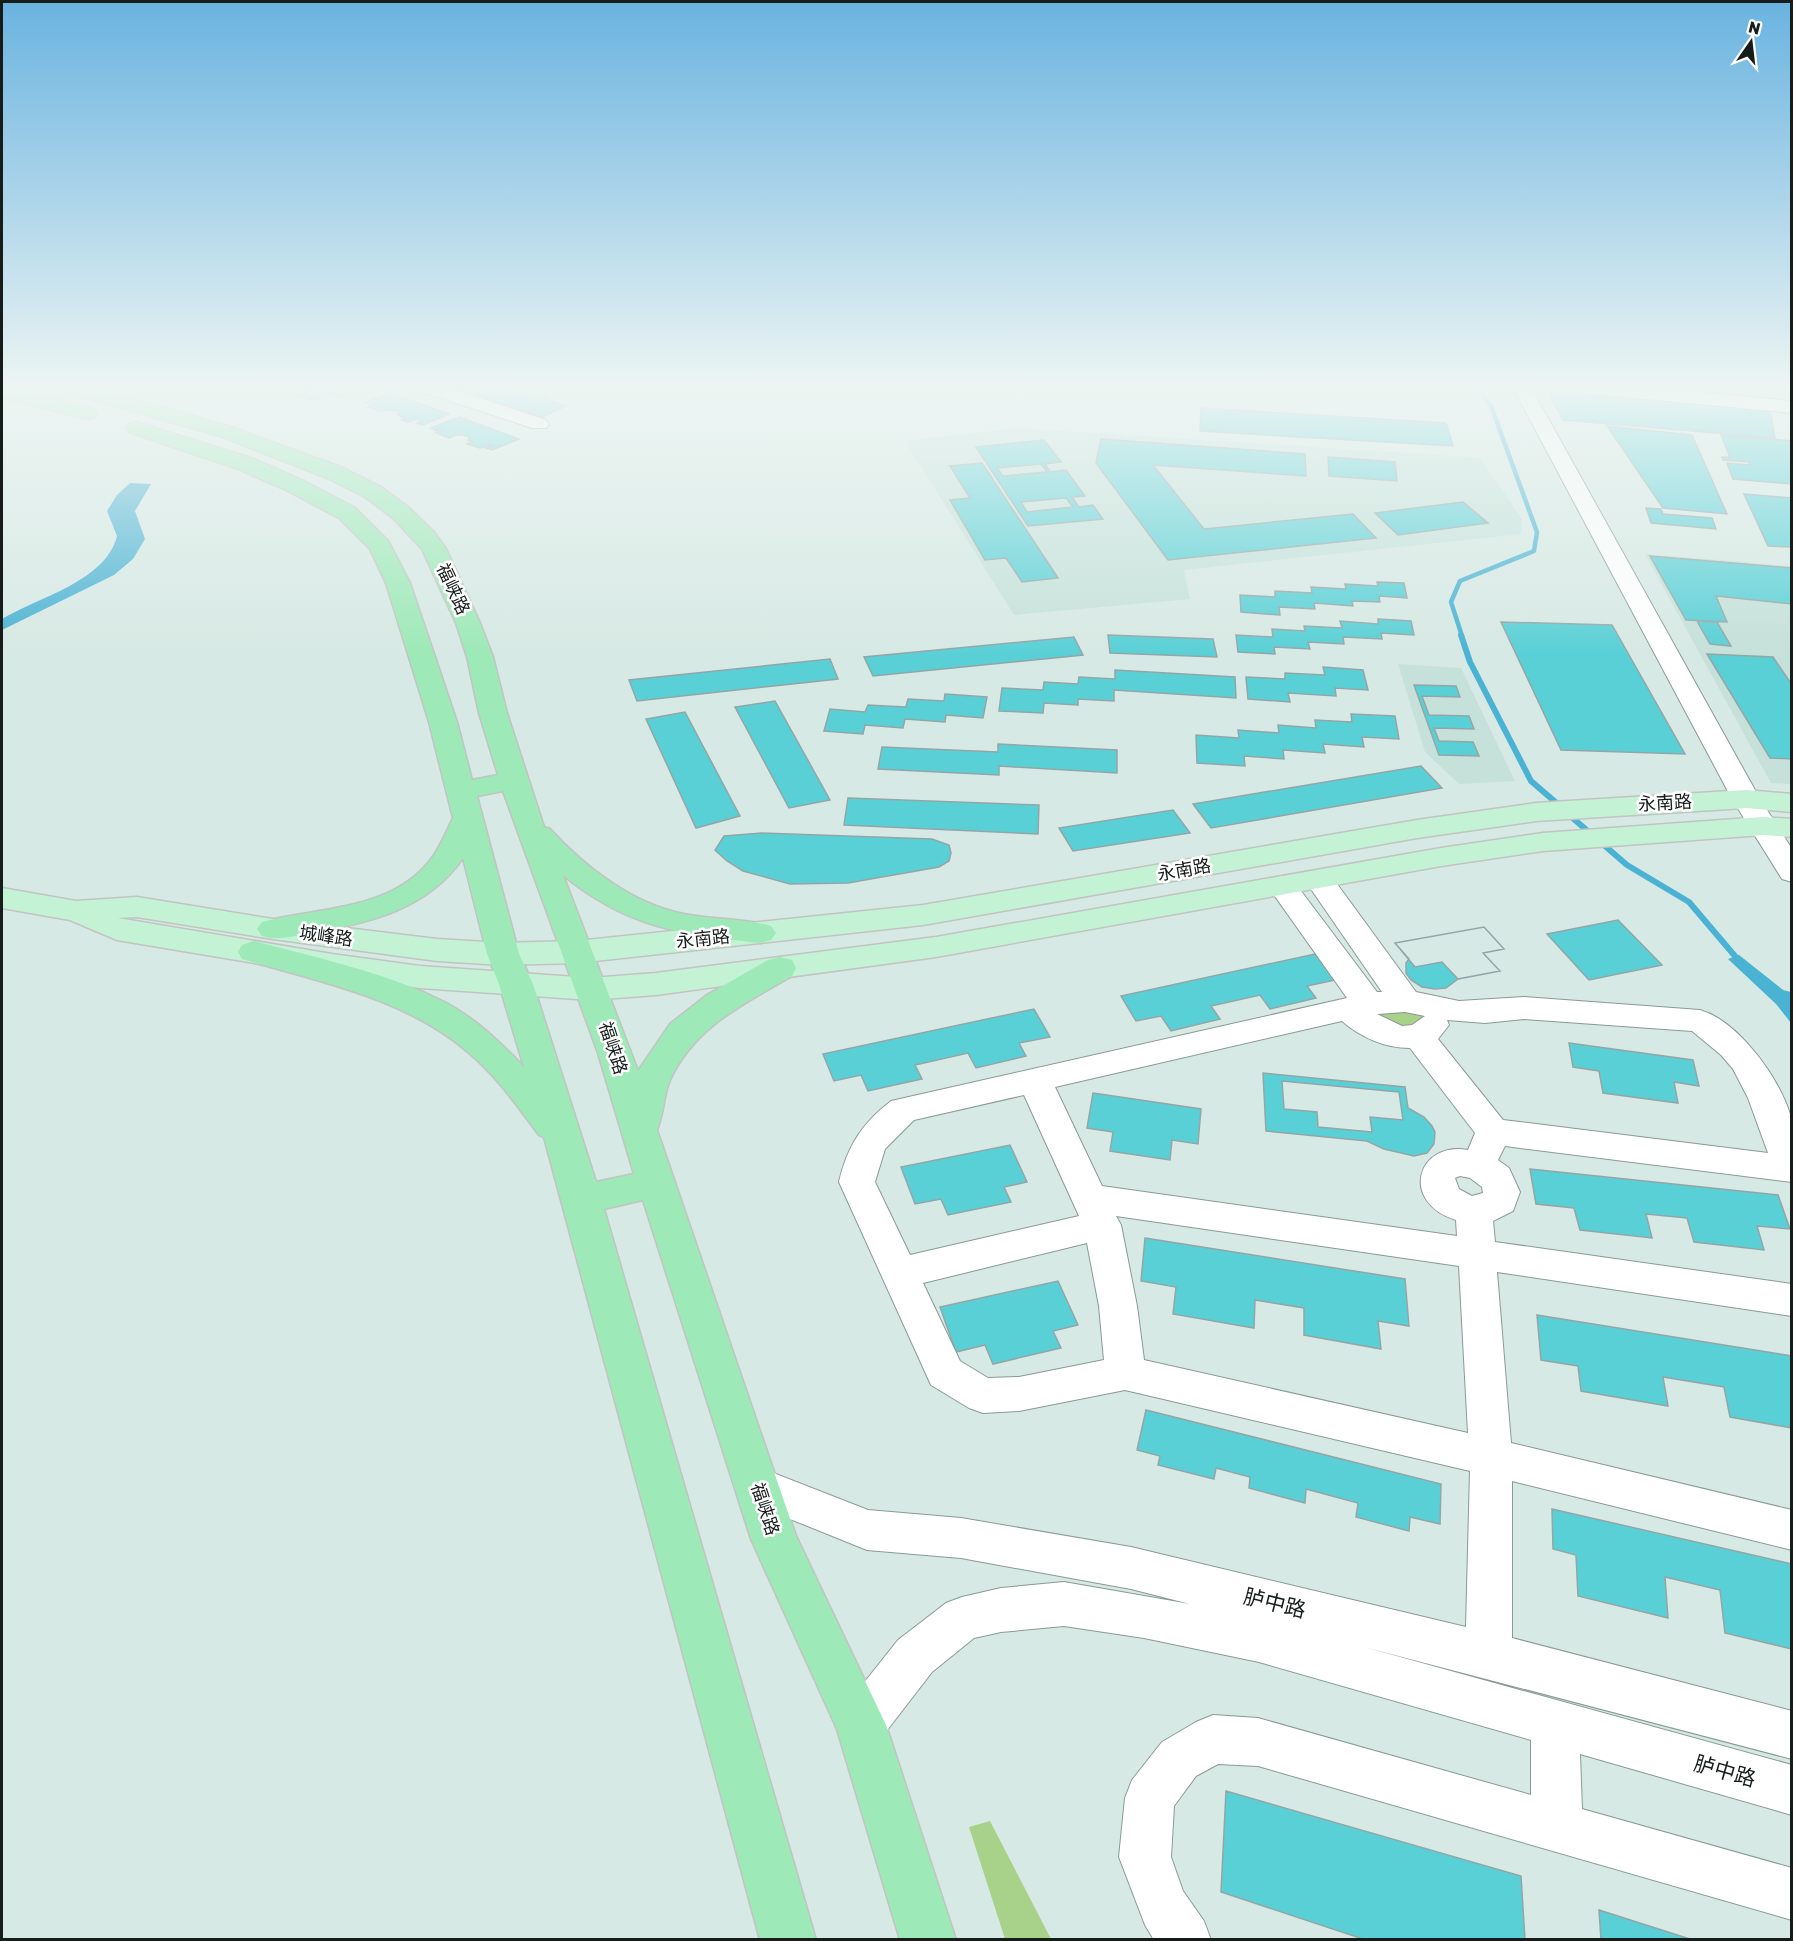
<svg xmlns="http://www.w3.org/2000/svg" width="1793" height="1941" font-family="Rubik,'Noto Sans SC',sans-serif">
	<style>
		.built { fill: #c5e1d9 }
		.green { fill: #a8d189 }
		.water { fill: #4ab2d3 }
		.lines { fill: none; stroke-linecap: round; stroke-linejoin: round }
		.stream-far1 { stroke: #4ab2d3; stroke-width: 4.5 }
		.stream { stroke: #4ab2d3; stroke-width: 6 }
		.building { fill: #59d0d6; stroke: #93a6a7; stroke-width: 1.5; fill-rule: evenodd }
		.minor-casing { stroke: #899a95; stroke-width: 2 }
		.major-casing { stroke: #c2c4c3; stroke-width: 3 }
		.highway-casing { stroke: #c2c4c3; stroke-width: 3 }
		.minor { fill: #fff; fill-rule: evenodd }
		.major { fill: #c4f2d4; fill-rule: evenodd }
		.highway { fill: #9de9b7; fill-rule: evenodd }
		.labels { text-anchor: middle; dominant-baseline: central; stroke-width: 5; stroke-linejoin: round; paint-order: stroke }
		.street-label { font-size: 18px; fill: #151c1a; stroke: #fff }
		.near-street-label { font-size: 21px; fill: #151c1a; stroke: #fff }
	</style>
	<rect width="100%" height="100%" fill="#d7e9e4"/>
	<path class="built" d="M1018 428 1480 458 1522 519 1521 534 1184 570 1190 599 1014 615 905 441Z
		M1645 554 1791 566V784L1771 783Z
		M1398 664 1461 668 1515 781 1459 784 1425 752Z"/>
	<path class="green" d="M1406 1010 1429 1014 1420 1029 1381 1026 1376 1011Z
		M990 1821 1051 1939H1005L969 1827Z"/>
	<path class="water" d="M130 483 151 484 135 511 145 539 133 559 114 575 2 630V619C39 597 106 581 117 536L107 511 117 495Z
		M1739 955 1783 990 1791 992V1023L1776 1004 1728 959Z"/>
	<g class="lines">
		<path class="stream-far1" d="M1462 636 1451 602 1460 581 1534 551 1537 532 1491 406 1475 384"/>
		<path class="stream" d="M1461 635 1470 662 1531 781 1560 806
			M1568 814 1627 865 1689 902 1740 962"/>
	</g>
	<path class="building" d="M304 384H329L352 391 337 397 326 394 314 400 297 395 308 390 297 387Z
		M444 384H499L566 406 542 417Z
		M1545 386 1766 407 1771 415 1775 438 1563 420Z
		M390 393 449 414 423 425 417 423 422 421 417 419 408 422 402 420 405 419 397 414 400 412 394 410 379 411 368 407 375 404 363 403Z
		M1201 408 1446 423 1453 446 1200 431Z
		M459 417 519 439 492 450 486 448 491 446 489 445 480 448 467 444 472 441 468 440 471 438 464 435H456L449 438 436 433 444 429 437 431 431 428Z
		M1607 426 1692 435 1727 514 1663 508Z
		M1721 435 1792 441V484L1733 479 1727 463 1750 465 1749 462 1723 460 1722 457H1730Z
		M1101 439 1305 454 1306 476 1153 465 1204 529 1353 514 1376 538 1168 560 1096 463Z
		M1044 440 1061 462 1045 464 1050 472 1066 470 1085 496 1072 497 1079 507 1093 505 1103 519 1028 526 976 447ZM1041 464 1047 472 1003 476 997 468ZM1066 498 1073 507 1027 512 1021 502Z
		M1328 457 1395 462 1397 481 1329 476Z
		M982 463 1058 578 1022 582 1006 558 985 560 950 500 970 498 950 466Z
		M1744 494 1792 498V547L1768 546Z
		M1463 502 1488 523 1398 535 1375 513Z
		M1646 508 1661 509 1663 514 1712 518 1716 529 1651 523Z
		M1650 556 1792 568V604L1716 596 1727 622 1686 620Z
		M1377 582 1404 583 1407 598 1379 596 1380 602 1352 601 1353 606 1314 603 1315 609 1279 607 1280 615 1241 612 1240 595 1275 597V591L1312 593 1311 587 1346 589 1345 584 1378 586Z
		M1378 619 1411 621 1414 635 1381 633 1382 639 1343 637 1344 644 1308 642 1310 649 1274 647 1275 654 1238 652 1236 635 1273 637 1272 629 1305 631 1304 626 1342 628 1340 621 1378 624Z
		M1697 621 1717 622 1731 646 1710 644Z
		M1501 622 1612 625 1685 754 1561 750Z
		M1108 635 1213 639 1217 657 1110 653Z
		M1074 637 1083 655 873 676 864 657Z
		M1707 654 1773 657 1792 685V759L1770 758Z
		M830 659 838 679 637 701 629 680Z
		M1323 667 1363 670 1368 690 1335 688 1336 696 1288 693 1290 702 1248 699 1246 677 1285 679V673L1325 675Z
		M1115 670 1235 677 1236 698 1114 690V701L1078 699V705L1044 703 1043 713 999 711 1002 688 1043 690 1044 682 1078 684 1079 677 1115 679Z
		M1414 685 1456 686 1460 697 1422 696 1429 715 1469 716 1474 729 1434 728 1439 741 1473 742 1479 756 1439 755Z
		M945 694 987 697 983 718 946 715 945 722 905 719 903 728 865 725 863 734 824 731 830 709 865 712 868 705 906 707 908 699 944 701Z
		M775 701 830 800 789 808 735 707Z
		M685 712 740 816 696 828 646 719Z
		M1351 714 1395 716 1399 739 1362 737 1364 747 1323 744 1325 753 1283 750 1284 759 1244 756 1245 766 1197 763 1196 735 1239 738 1238 730 1279 733 1278 725 1316 728 1315 720 1352 722Z
		M998 744 1117 750V773L999 766V775L878 769 882 747 998 752Z
		M1421 766 1442 788 1211 828 1193 804Z
		M848 798 1039 805 1038 834 844 825Z
		M1173 810 1190 833 1073 851 1059 828Z
		M762 833 932 839 949 845 951 853 949 861 939 867 848 883 790 884 743 871 727 861 715 850 724 836Z
		M1618 920 1662 965 1589 980 1547 934Z
		M1484 927 1504 949 1483 953 1500 971 1458 979 1446 988 1435 989 1422 987 1411 980 1406 973V963L1409 959 1395 943Z
		M1484 927 1504 949 1483 953 1500 971 1458 979 1442 962 1415 967 1395 943Z
		M1315 954 1335 980 1307 986 1316 998 1270 1009 1260 995 1211 1006 1220 1019 1171 1031 1161 1016 1136 1021 1121 996Z
		M1034 1009 1050 1037 1019 1043 1026 1056 976 1068 968 1053 915 1065 922 1079 868 1091 861 1075 834 1081 823 1054Z
		M1569 1043 1693 1060 1699 1086 1674 1082 1678 1103 1603 1093 1599 1071 1573 1067Z
		M1263 1073 1405 1087 1408 1108 1424 1117 1432 1126 1435 1132 1434 1144 1427 1153 1414 1156 1384 1149 1367 1141 1266 1131Z
		M1282 1081 1399 1092 1403 1120 1370 1117 1372 1132 1318 1127 1317 1112 1284 1109Z
		M1093 1093 1201 1109 1198 1144 1172 1140 1170 1160 1110 1151 1113 1132 1087 1128Z
		M1010 1145 1027 1182 1004 1187 1011 1202 948 1215 941 1199 915 1204 901 1167Z
		M1530 1169 1778 1195 1790 1229 1757 1226 1764 1250 1694 1242 1687 1218 1646 1214 1652 1238 1580 1230 1574 1208 1536 1204Z
		M1145 1238 1405 1279 1409 1326 1378 1321 1381 1349 1304 1335V1308L1255 1300 1254 1328 1173 1314 1176 1287 1141 1281Z
		M1058 1281 1078 1325 1053 1331 1061 1348 993 1364 985 1345 956 1352 940 1307Z
		M1537 1315 1792 1356V1428L1730 1417 1724 1387 1663 1377 1668 1406 1581 1391 1578 1366 1541 1360Z
		M1146 1410 1441 1484 1440 1524 1410 1517 1409 1531 1356 1517 1358 1503 1306 1489 1305 1503 1249 1488 1250 1477 1216 1468 1214 1479 1158 1465 1160 1456 1137 1450Z
		M1552 1509 1792 1564V1649L1725 1633 1720 1590 1665 1577 1668 1618 1578 1596 1576 1555 1553 1549Z
		M1226 1791 1521 1876 1525 1940H1366L1221 1892Z
		M1599 1910 1693 1940H1601Z"/>
	<g class="lines">
		<defs>
			<path id="minor" d="M409 384H437L546 420 549 424 546 428H532L411 388Z
				M549 384H568L566 388H551Z
				M1511 384H1529L1760 799 1792 849V882L1782 879 1732 799Z
				M1542 384H1613L1792 401V413L1551 390 1544 388Z
				M1319 870 1329 873 1416 992 1459 1001 1524 997 1700 1010C1739 1021 1784 1083 1792 1122 1793 1140 1792 1163 1792 1182L1505 1146 1498 1160 1509 1168 1520 1192 1513 1211 1493 1221 1495 1242 1792 1284V1316L1497 1272 1511 1443 1792 1510V1550L1512 1481V1638L1792 1711V1759L1364 1647 1792 1765V1815L1580 1754 1582 1809 1792 1868V1920L1258 1766 1218 1764 1196 1776 1174 1806 1171 1857 1183 1891 1204 1921 1211 1940H1154L1145 1925 1119 1857 1125 1798 1132 1780 1162 1742 1196 1722 1213 1715 1258 1718 1531 1795V1740L1259 1662 1144 1638 1064 1626 1001 1632 974 1638 932 1672 878 1742 861 1749 844 1742 837 1725 844 1708 898 1640 946 1603 962 1597 1001 1588 1064 1582 1190 1604 1131 1589 961 1558 867 1550 743 1500 737 1486 743 1472 758 1467 868 1510 961 1518 1131 1547 1466 1627 1470 1471 1125 1390 1019 1411 983 1413 969 1408 931 1385 839 1182C847 1147 862 1123 891 1101L1347 998 1267 885 1272 879 1282 876 1292 879 1377 992H1382L1304 879 1309 873ZM1405 1012 1425 1016 1412 1025 1402 1026 1377 1014ZM1524 1019 1692 1031 1721 1055 1733 1069 1748 1098 1768 1153 1503 1120 1438 1039 1449 1025 1447 1020 1485 1023ZM1342 1021C1360 1037 1385 1048 1410 1048L1475 1133 1468 1150C1417 1141 1399 1202 1456 1220L1457 1236 1102 1186 1055 1087ZM1024 1095 1079 1216 910 1255 875 1182 885 1149 914 1120ZM1460 1176 1470 1178 1482 1187 1483 1193 1472 1196 1459 1189 1455 1178ZM1116 1216 1459 1266 1468 1433 1144 1360 1137 1306 1121 1225ZM1087 1243 1099 1306 1104 1360 1019 1377 988 1378 960 1361 923 1283Z"/>
			<path id="major" d="M1746 790 1792 794V812L1746 808 1536 821 1417 838 923 925 577 963 503 965 437 961 273 939 137 917 118 918 332 954 420 966 591 978 656 973 936 937 1441 848 1543 833 1763 817 1792 819V837L1763 835 1543 851 1441 866 936 957 656 995 591 1000 420 988 332 976 117 940 70 920 2 908V888L76 901 137 897 273 919 437 939 503 943 577 941 923 905 1417 820 1536 803Z"/>
			<path id="highway" d="M50 384H81L234 428 343 468 381 487 409 508 433 531 446 549 480 623 493 657 507 713 544 827 550 829C585 867 632 904 684 914 713 920 743 918 771 926L776 933 771 940 760 943C680 934 628 928 563 875L638 1071 670 1024 707 995 768 960 780 957 792 960 796 968 792 976C747 1002 700 1024 674 1072 663 1090 665 1111 657 1130L796 1536 886 1725 956 1940H900L837 1729 751 1539 643 1200 604 1209 816 1940H760L544 1137 539 1135C518 1107 496 1075 468 1052 405 998 321 982 242 959L238 952 242 945 254 941C313 957 384 972 438 999 471 1014 499 1041 524 1067L499 984 487 954 463 858C428 909 370 923 311 933 295 936 278 941 262 936L257 929 262 922C319 907 396 911 434 855 442 843 447 830 453 818L429 722 386 583 370 549 339 518 286 490 238 469 129 432 126 428 129 424 136 422 254 459 302 480 355 508 388 541 410 583 457 722 472 780 498 775 479 713 467 657 456 623 422 549 393 518 365 497 327 478 220 436 52 388ZM503 791 598 1053 634 1174 596 1182 533 984 519 954 477 796Z
				M2 386 94 409 97 413 94 417 87 419 2 398Z"/>
		</defs>
		<use href="#minor" class="minor-casing"/>
		<use href="#major" class="major-casing"/>
		<use href="#highway" class="highway-casing"/>
		<use href="#minor" class="minor"/>
		<use href="#major" class="major"/>
		<use href="#highway" class="highway"/>
	</g>
	<linearGradient id="sky" x2="0" y2="1"><stop stop-color="#69b3e0"/><stop offset="0.59" stop-color="#edf5f3"/><stop offset="1" stop-color="#edf5f3" stop-opacity="0"/></linearGradient>
	<rect width="1793" height="656" fill="url(#sky)"/>
	<g class="labels">
		<g class="street-label">
			<text transform="translate(453 589) rotate(65)">福峡路</text>
			<text transform="translate(1665 803) rotate(-3)">永南路</text>
			<text transform="translate(1184 870) rotate(-10)">永南路</text>
			<text transform="translate(326 936) rotate(8)">城峰路</text>
			<text transform="translate(703 939) rotate(-6)">永南路</text>
			<text transform="translate(613 1048) rotate(72)">福峡路</text>
			<text transform="translate(765 1509) rotate(72)">福峡路</text>
		</g>
		<g class="near-street-label">
			<text transform="translate(1275 1603) rotate(14)">胪中路</text>
			<text transform="translate(1725 1771) rotate(16)">胪中路</text>
		</g>
	</g>
	<rect width="1793" height="1941" fill="none" stroke="#151c1a" stroke-width="6"/>
	<g transform="translate(1751 42) rotate(14)" stroke="#ffffff" stroke-width="4.5" paint-order="stroke">
	<path d="M0-4.5L10 22L0 15L-10 22Z" fill="#151c1a"/>
	<text y="-9" font-size="16" font-weight="bold" text-anchor="middle" fill="#151c1a">N</text>
	</g>
</svg>
